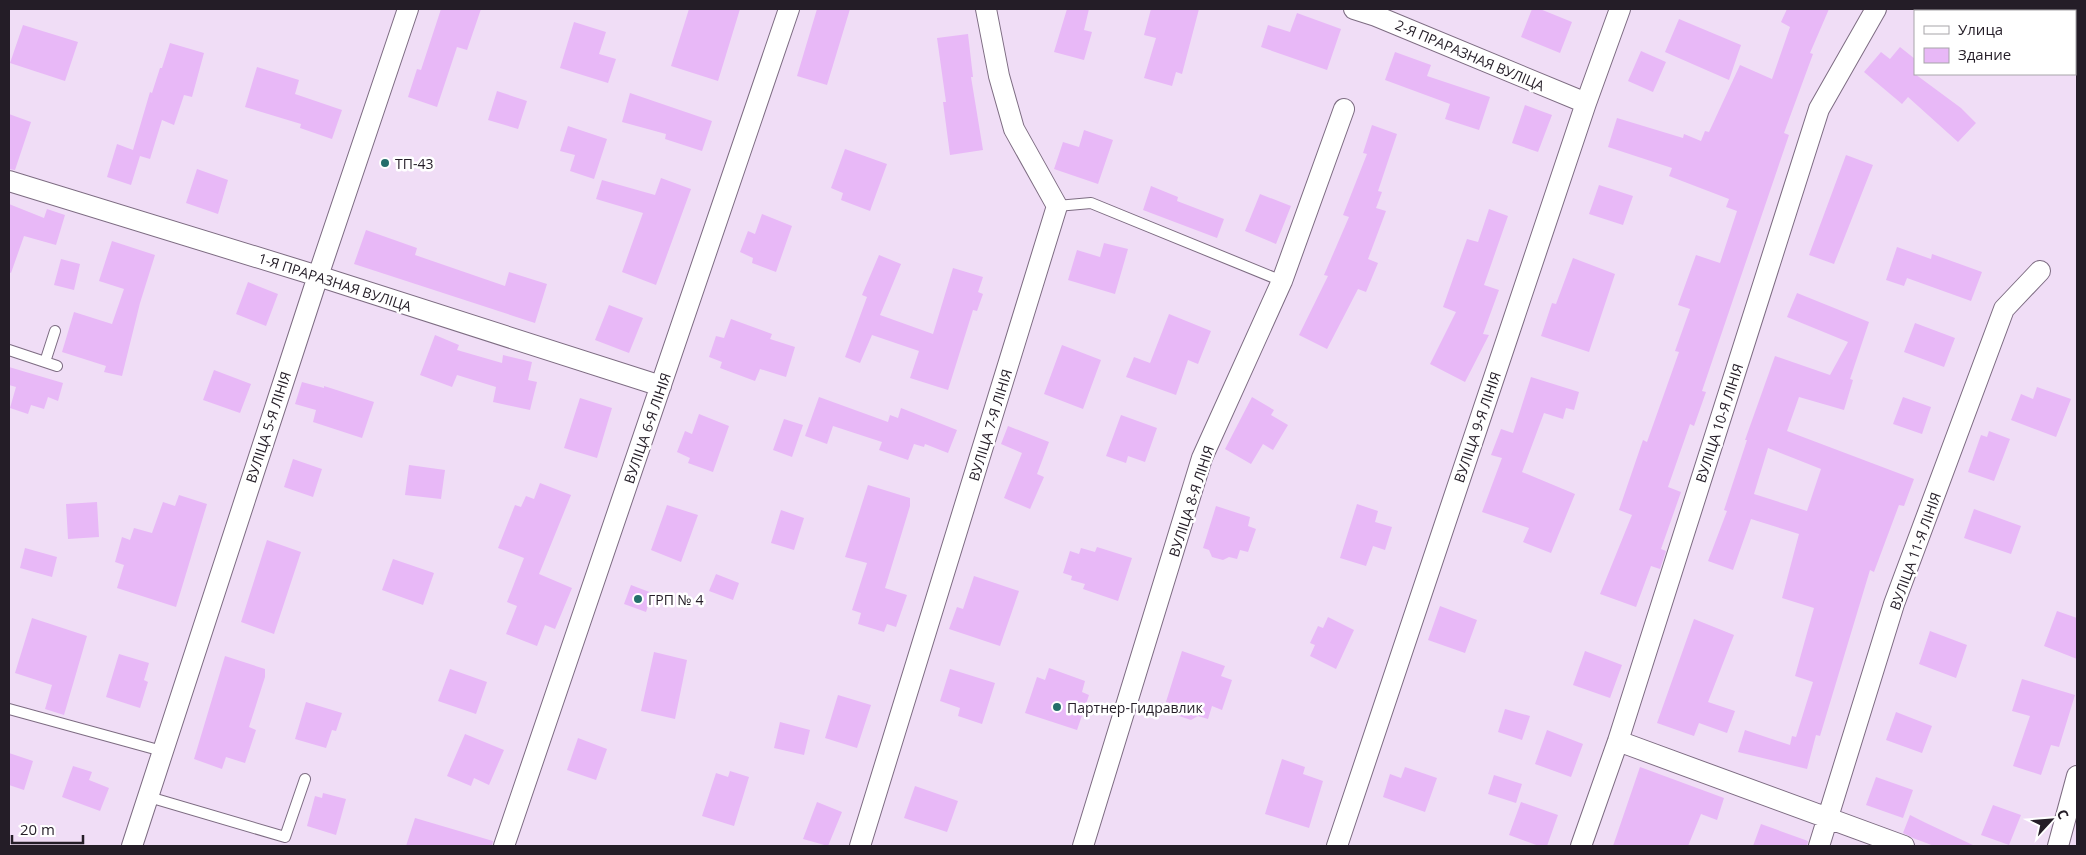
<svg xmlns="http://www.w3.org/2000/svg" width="2086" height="855" font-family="'Open Sans',sans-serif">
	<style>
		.building { fill: #e8b8f7; fill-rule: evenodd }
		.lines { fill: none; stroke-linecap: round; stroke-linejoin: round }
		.lane-casing { stroke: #7d6c82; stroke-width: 12 }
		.street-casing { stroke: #7d6c82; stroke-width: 22 }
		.lane { stroke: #fff; stroke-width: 10 }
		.street { stroke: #fff; stroke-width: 20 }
		.poi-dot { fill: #246e6b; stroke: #fff; stroke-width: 2 }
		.labels { text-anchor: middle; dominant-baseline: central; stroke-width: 5; stroke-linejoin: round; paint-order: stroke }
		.street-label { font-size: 14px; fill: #241d27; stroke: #fff }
		.poi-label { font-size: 14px; fill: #241d27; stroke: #fff; text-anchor: start }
	</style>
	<rect width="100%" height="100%" fill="#f0ddf6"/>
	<path class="building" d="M441 9H481L467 50 457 47 437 107 408 97 417 69 421 70Z
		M689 9H740L718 81 671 66Z
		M817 9H850L827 85 797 76Z
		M1067 9H1089L1084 30 1092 32 1084 60 1054 52Z
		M1151 9H1199L1182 74 1176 72 1172 86 1144 78 1156 38 1144 35Z
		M1532 9H1540L1572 22 1560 53 1521 37Z
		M1787 9H1829L1810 53 1813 54 1784 133 1789 135 1702 391 1706 392 1694 426 1690 424 1668 487 1681 492 1661 549 1666 551 1660 569 1651 566 1636 607 1600 594 1632 515 1619 510 1643 440 1647 442 1679 352 1675 351 1690 309 1678 305 1696 255 1720 263 1737 211 1726 207 1729 199 1669 176 1672 168 1608 147 1617 118 1683 138 1684 134 1701 141 1705 131 1709 132 1740 65 1772 79 1790 27 1781 22Z
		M1297 13 1341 29 1327 70 1261 47 1268 25 1290 32Z
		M1679 19 1741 45 1729 80 1665 52Z
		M574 22 606 32 599 54 616 59 608 83 560 68Z
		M23 25 78 42 65 81 10 63Z
		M968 34 973 77H971L983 150 950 155 943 102H946L937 38Z
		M170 43 204 53 192 97 184 95 174 125 162 120 150 159 140 156 131 185 107 177 117 144 133 150 150 92 152 93 160 68H162Z
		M1900 47 1915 59V74L1961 108 1976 123 1958 142 1908 97 1902 104 1864 72 1881 52 1890 59Z
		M1641 51 1666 62 1653 92 1628 81Z
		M1395 52 1431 65 1427 76 1490 97 1479 130 1445 119 1450 104 1385 80Z
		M257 67 299 80 295 94 342 110 332 139 300 128 301 124 245 107Z
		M497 91 527 101 518 129 488 120Z
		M630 93 712 121 702 151 665 139 666 134 622 122Z
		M1525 105 1552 115 1538 152 1512 143Z
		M9 114 31 122 15 170 9 169Z
		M1372 125 1397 134 1378 191 1382 192 1376 208 1386 211 1368 259 1378 263 1366 292 1358 289 1327 349 1299 335 1328 276 1324 275 1349 217 1343 215 1367 154 1363 153Z
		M568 126 607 139 594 179 570 171 575 155 560 151Z
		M1084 130 1113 140 1098 184 1054 169 1063 142 1079 147Z
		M845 149 887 164 870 211 841 200 843 193 831 188Z
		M1846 155 1873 165 1834 264 1809 255Z
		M197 169 228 180 218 214 186 203Z
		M661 178 691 189 656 285 622 272 643 213 596 199 602 180 655 195Z
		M1599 185 1633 196 1623 225 1589 214Z
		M1151 186 1178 197 1177 201 1224 219 1217 238 1143 210Z
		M1260 194 1291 206 1276 244 1245 231Z
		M9 204 44 218 47 209 65 215 56 245 24 236 11 273 9 272Z
		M1489 209 1508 216 1484 285 1499 290 1483 334 1489 335 1465 382 1430 364 1456 312 1443 307 1467 239 1478 242Z
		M762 214 792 226 776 272 752 263 753 258 740 252 748 231 755 234Z
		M366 230 417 248 415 255 505 286 509 272 547 284 535 323 354 264Z
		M112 241 155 255 140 303 122 376 104 372 106 366 62 352 74 312 112 324 124 289 99 281Z
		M1104 243 1128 249 1115 294 1068 280 1077 250 1100 257Z
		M1897 247 1931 259 1932 254 1982 272 1971 301 1907 278 1904 286 1886 280Z
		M879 255 901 264 880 315 933 334 953 268 983 277 978 292 983 294 977 311 973 310 948 390 910 378 919 351 872 335 860 363 845 357 867 297 862 295Z
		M1573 258 1615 274 1589 352 1541 336 1552 303 1556 304Z
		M61 259 80 264 74 290 54 285Z
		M248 282 278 294 266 326 236 314Z
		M1797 293 1869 322 1850 379 1853 380 1844 410 1799 397 1787 431 1914 479 1904 506 1899 505 1874 572 1870 570 1820 736 1816 735 1807 769 1738 752 1745 730 1790 745 1792 736 1796 737 1813 682 1795 676 1814 608 1782 598 1799 534 1751 519 1733 570 1708 561 1727 511 1724 510 1747 440H1745L1775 356 1830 375 1848 342 1787 317ZM1768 448 1821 469 1807 511 1754 494Z
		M609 305 643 318 629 353 595 340Z
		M1169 314 1211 331 1198 364 1188 360 1176 395 1126 377 1134 357 1150 363Z
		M731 319 772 334 770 339 795 347 786 377 760 369 755 381 720 368 722 362 709 357 716 336 724 338Z
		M1915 323 1955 338 1944 367 1904 352Z
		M435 335 459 345 457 350 502 363 503 355 532 362 528 380 537 382 530 410 493 402 496 387 457 375 452 387 420 375Z
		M1062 345 1101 360 1083 409 1044 394Z
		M9 367 63 383 58 401 48 397 44 409 31 405 28 414 10 408 16 387 9 385Z
		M214 370 251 384 240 413 203 400Z
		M1531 377 1579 392 1574 410 1566 408 1563 419 1544 413 1522 472 1575 494 1551 553 1523 542 1529 528 1482 512 1502 458 1491 455 1501 429 1513 433Z
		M302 382 324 388V386L374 402 362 438 313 422 316 410 295 404Z
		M2037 387 2071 399 2056 437 2011 420 2021 394 2033 399Z
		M819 397 888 422 890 415 898 418 901 408 957 430 948 453 925 444 924 447 914 444 908 460 879 450 882 442 833 426 827 444 805 436Z
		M1252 397 1274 410 1271 415 1288 425 1273 450 1263 444 1251 464 1225 449Z
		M1903 397 1931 407 1922 434 1893 424Z
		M580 398 612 408 597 458 564 448Z
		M699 414 729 426 713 472 688 463 690 458 677 452 685 431 692 434Z
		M1121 415 1157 428 1145 462 1128 456 1126 463 1106 456Z
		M784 419 803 425 792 457 773 450Z
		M1008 426 1049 442 1037 474 1044 477 1030 509 1004 498 1022 453 1001 444Z
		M1989 431 2010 439 1994 481 1968 472 1981 435 1987 437Z
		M293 459 322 469 313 497 284 487Z
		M409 465 445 470 441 499 405 495Z
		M540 483 571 495 539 574 572 588 555 629 545 625 537 646 506 634 517 606 507 602 524 558 498 548 515 505 521 507 526 496 534 499Z
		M868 485 910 498V506L885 588 907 595 896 627 887 624 884 632 858 624 861 613 852 610 867 563 845 557Z
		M179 495 207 504 176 607 117 588 124 565 115 562 122 537 130 540 134 528 152 533 163 502 175 506Z
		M97 502 99 537 68 539 66 504Z
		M1357 504 1378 511 1375 522 1392 527 1385 550 1373 546 1366 566 1340 558Z
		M667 505 698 515 681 562 651 550Z
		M1216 506 1250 517 1248 526 1256 529 1248 552 1240 550 1237 559 1229 557 1223 560 1212 557 1209 550 1203 548Z
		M1974 509 2021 526 2011 554 1964 538Z
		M781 510 804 518 794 550 771 543Z
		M267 540 301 552 274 634 241 622Z
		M1097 547 1132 558 1118 601 1083 589 1085 584 1071 580 1072 576 1063 573 1070 551 1079 554 1081 548 1095 552Z
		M25 548 57 557 52 577 20 568Z
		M393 559 434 573 423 605 382 590Z
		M716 574 739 583 733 600 709 591Z
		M974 576 1019 591 1000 646 949 629 957 607 963 609Z
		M631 585 652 593 646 612 624 604Z
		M1440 606 1477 620 1465 653 1428 640Z
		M2057 611 2077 618V659L2044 646Z
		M1328 617 1354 630 1336 669 1310 656 1315 645 1310 643 1318 626 1323 628Z
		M32 618 87 636 64 715 45 709 52 685 15 673Z
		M1694 619 1734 635 1708 702 1735 711 1727 733 1699 723 1694 736 1657 723Z
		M1930 631 1967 645 1956 678 1919 664Z
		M1182 651 1225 666 1221 676 1232 680 1222 710 1212 706 1208 719 1198 716 1191 720 1176 715 1172 707 1165 705Z
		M1585 651 1622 665 1610 698 1573 685Z
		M654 652 687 660 675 719 641 711Z
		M119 654 149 663 144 680 148 682 140 708 106 697Z
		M225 656 265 669V677L249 727 256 730 245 763 226 757 222 769 194 759Z
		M1049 668 1085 681 1082 692 1089 695 1077 730 1025 713 1037 677 1045 680Z
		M450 669 487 682 476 714 438 701Z
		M950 669 995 683 982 724 958 716 960 708 940 701Z
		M2022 679 2075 695 2059 747 2051 745 2041 775 2013 766 2030 716 2012 711Z
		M838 695 871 705 857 748 825 738Z
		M306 702 342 713 336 731 332 730 326 748 295 739Z
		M1505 709 1530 716 1522 740 1498 732Z
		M1896 712 1932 726 1922 753 1886 740Z
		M780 722 810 730 804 755 774 748Z
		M1547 730 1583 744 1571 777 1535 764Z
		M465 734 504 750 489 785 474 778 471 786 447 776Z
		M578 738 607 749 596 780 567 770Z
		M9 753 33 761 24 790 9 785Z
		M1282 759 1305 767 1303 774 1323 781 1309 828 1265 814Z
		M73 766 92 772 89 780 109 788 100 811 62 797Z
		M1405 767 1437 778 1425 812 1383 797 1390 774 1401 778Z
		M1640 767 1724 798 1717 820 1701 814 1688 846H1613Z
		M730 771 749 777 734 826 702 816 716 773 728 777Z
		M1494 775 1522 784 1516 803 1488 794Z
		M1876 777 1913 790 1903 818 1866 805Z
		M915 786 958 801 947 832 904 818Z
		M323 793 346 799 336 835 307 826 315 796 322 798Z
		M817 802 842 812 828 846 803 839Z
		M1521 802 1558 815 1547 846H1539L1509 835Z
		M1993 805 2021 815 2009 845 1981 835Z
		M1910 815 1926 823 1975 846H1934L1913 838 1903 833Z
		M415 818 493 841 492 846H406Z
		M1761 824 1808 841 1807 846H1753Z"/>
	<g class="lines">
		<defs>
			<path id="lane" d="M1057 206 1091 203 1282 281
				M9 350 57 366
				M45 362 55 331
				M9 709 162 751
				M149 797 285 837 305 779"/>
			<path id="street" d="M1354 9 1376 16 1586 103
				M9 181 318 276 661 386
				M1618 741 1904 846
				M132 846 318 276 408 9
				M504 846 789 9
				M860 846 1057 206 1014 129 999 76 986 9
				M1083 846 1202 458 1282 281 1344 109
				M1337 846 1586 103 1620 9
				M1581 846 1618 741 1819 109 1876 9
				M1819 846 1894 604 2004 309 2040 271
				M2058 846 2077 776"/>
		</defs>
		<use href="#lane" class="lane-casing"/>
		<use href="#street" class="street-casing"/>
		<use href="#lane" class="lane"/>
		<use href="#street" class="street"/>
	</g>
	<g class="poi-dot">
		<circle cx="385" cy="163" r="5"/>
		<circle cx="638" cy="599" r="5"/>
		<circle cx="1057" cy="707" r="5"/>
	</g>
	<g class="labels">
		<g class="street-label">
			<text transform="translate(1470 55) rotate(23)">2-Я ПРАРАЗНАЯ ВУЛІЦА</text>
			<text transform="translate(335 282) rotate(18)">1-Я ПРАРАЗНАЯ ВУЛІЦА</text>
			<text transform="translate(1719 423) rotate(-72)">ВУЛІЦА 10-Я ЛІНІЯ</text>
			<text transform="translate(990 425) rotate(-73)">ВУЛІЦА 7-Я ЛІНІЯ</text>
			<text transform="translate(268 427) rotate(-72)">ВУЛІЦА 5-Я ЛІНІЯ</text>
			<text transform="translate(1477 427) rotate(-71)">ВУЛІЦА 9-Я ЛІНІЯ</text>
			<text transform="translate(647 428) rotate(-71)">ВУЛІЦА 6-Я ЛІНІЯ</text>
			<text transform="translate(1191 501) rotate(-72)">ВУЛІЦА 8-Я ЛІНІЯ</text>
			<text transform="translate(1915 551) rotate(-70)">ВУЛІЦА 11-Я ЛІНІЯ</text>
		</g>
		<g class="poi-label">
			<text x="395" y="163">ТП-43</text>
			<text x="648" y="599">ГРП № 4</text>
			<text x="1067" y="707">Партнер-Гидравлик</text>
		</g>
	</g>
	<rect width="2086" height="855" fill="none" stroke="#241d27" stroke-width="20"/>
	<rect x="1914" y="10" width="162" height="65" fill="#ffffff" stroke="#a7a5a9"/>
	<rect x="1924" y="26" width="25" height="8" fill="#ffffff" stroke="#a7a5a9"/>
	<text x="1958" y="35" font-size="15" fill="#241d27">Улица</text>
	<rect x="1924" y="48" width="25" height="15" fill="#e8b8f7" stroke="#a7a5a9"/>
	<text x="1958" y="60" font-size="15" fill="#241d27">Здание</text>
	<g transform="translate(2051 820) rotate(64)" stroke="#ffffff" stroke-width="4" paint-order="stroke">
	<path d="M0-4L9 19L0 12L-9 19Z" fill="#241d27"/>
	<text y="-8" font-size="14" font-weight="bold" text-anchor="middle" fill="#241d27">С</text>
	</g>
	<path d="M12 835v8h71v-8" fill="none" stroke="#241d27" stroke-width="2.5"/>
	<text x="20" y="835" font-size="15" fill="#241d27" stroke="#ffffff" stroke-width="4" paint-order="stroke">20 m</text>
</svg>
